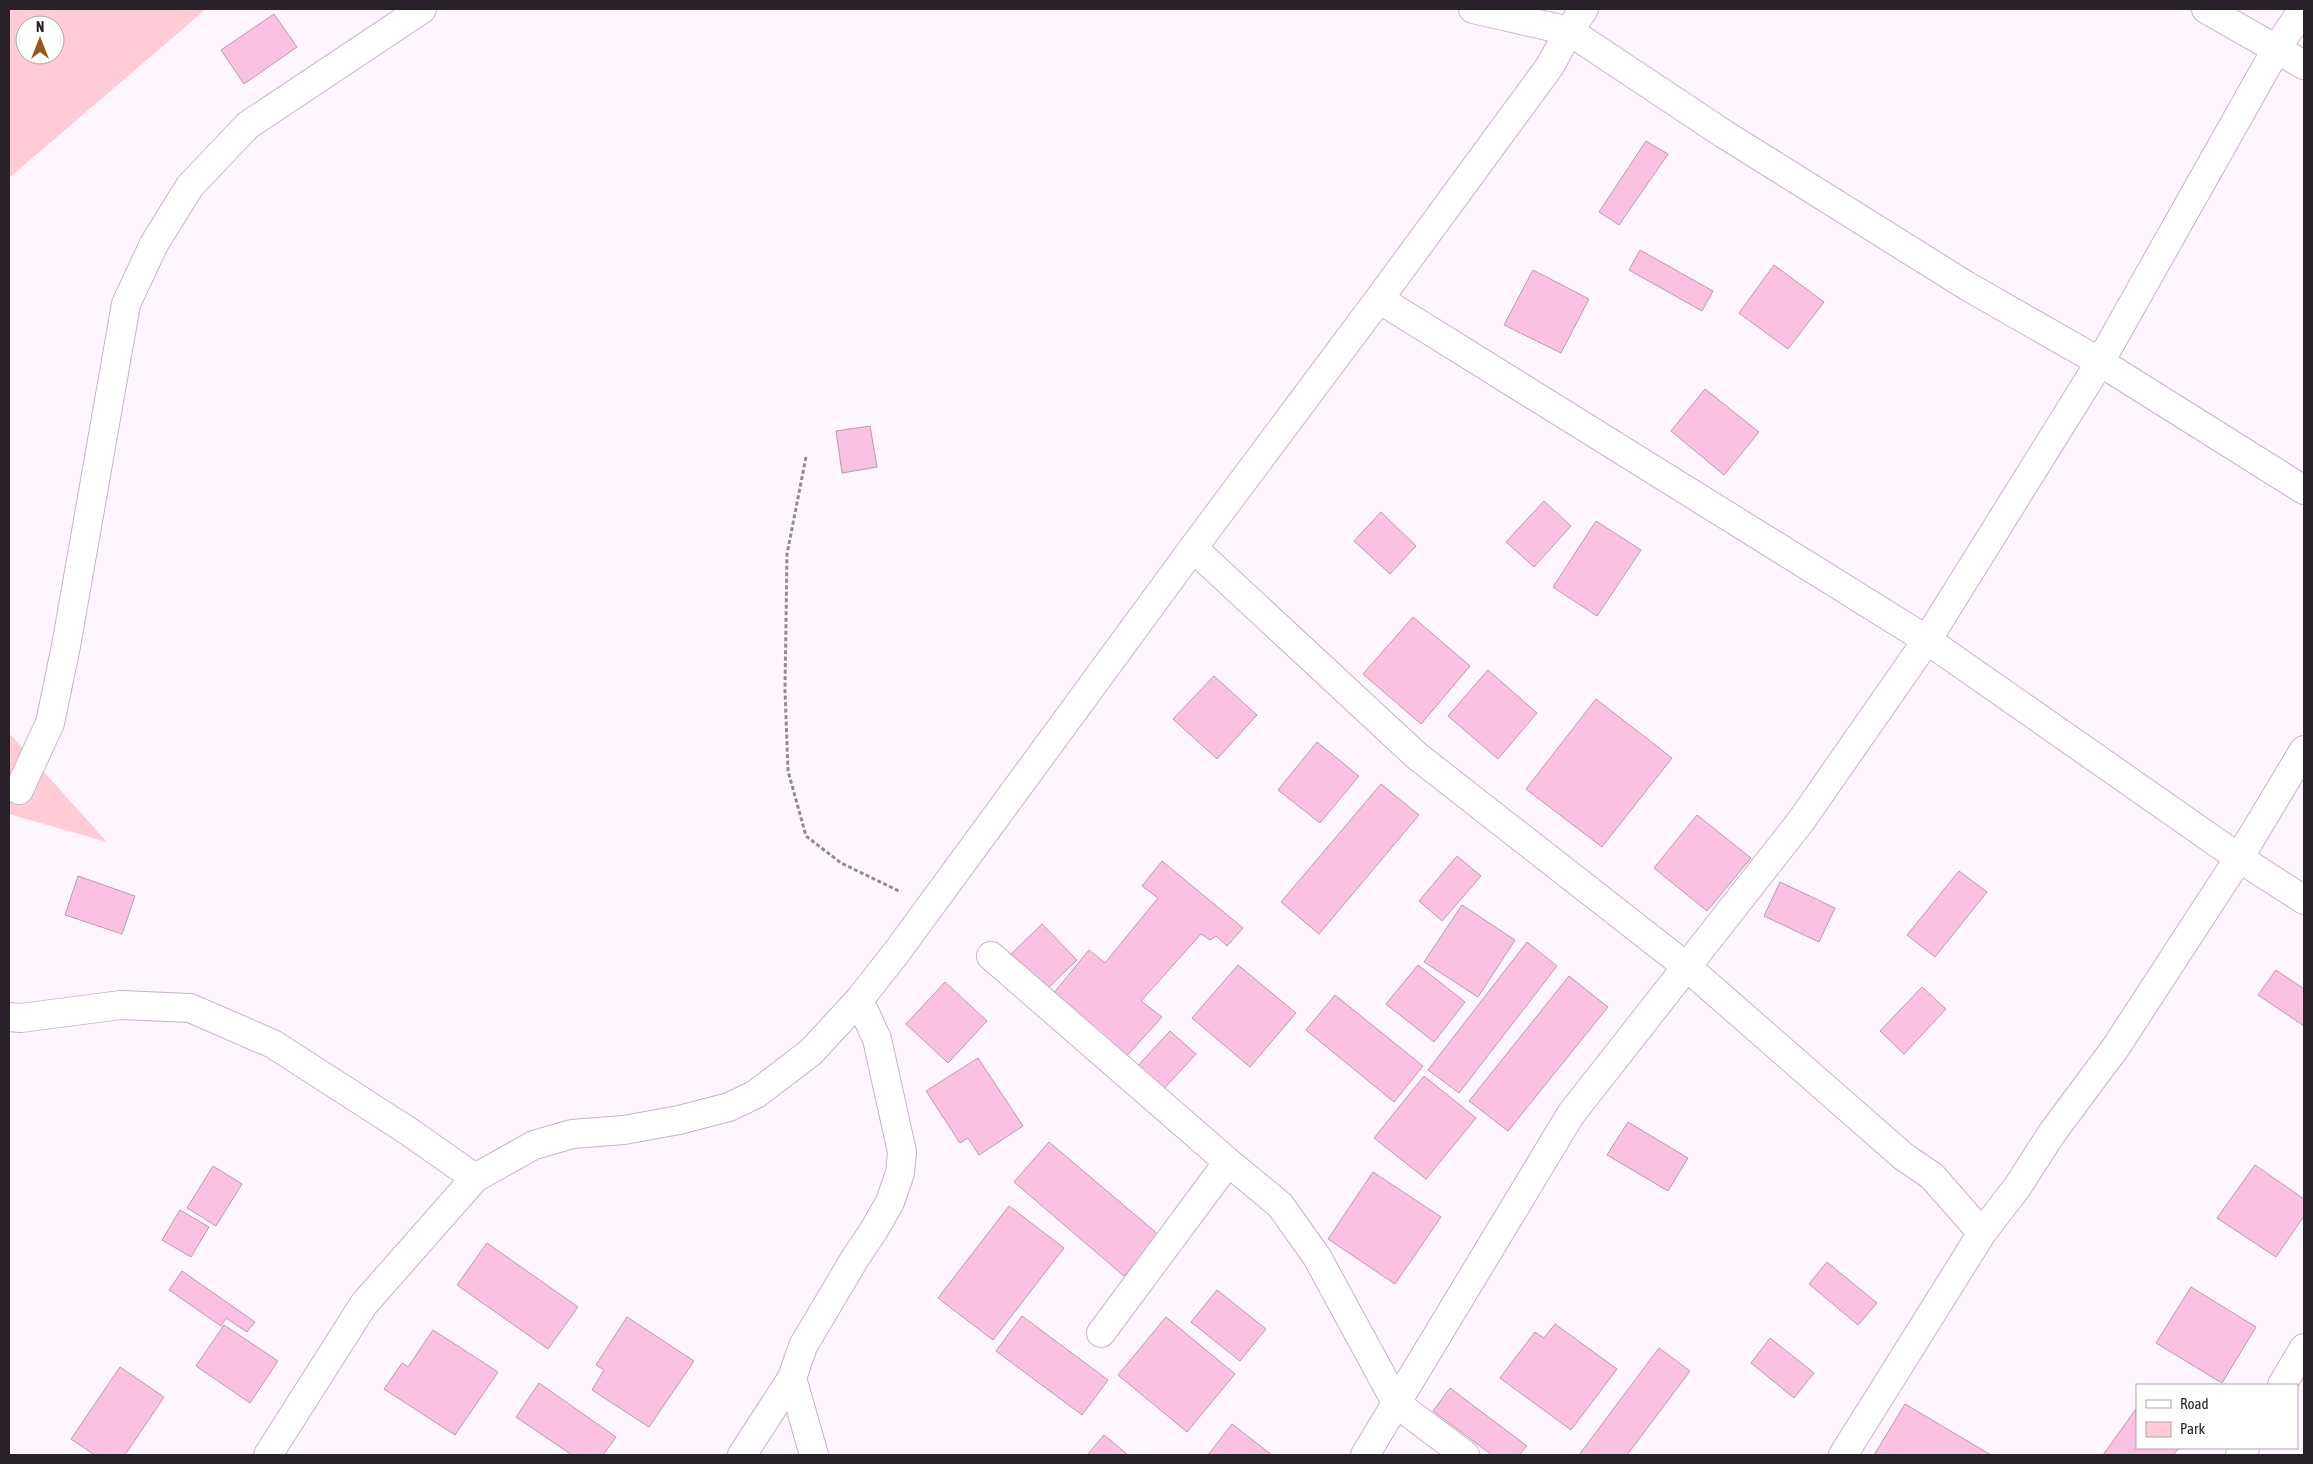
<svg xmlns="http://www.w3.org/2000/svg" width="2313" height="1464" font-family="'Asap Condensed',sans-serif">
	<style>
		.green { fill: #ffcbd7; fill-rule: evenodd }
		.building { fill: #fac1e2; stroke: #b89bac }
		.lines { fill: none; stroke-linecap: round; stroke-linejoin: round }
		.street-casing { stroke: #c8b2ca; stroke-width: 30 }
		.path { stroke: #938a94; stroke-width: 3; stroke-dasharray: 4 2.5; stroke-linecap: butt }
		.street { stroke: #fff; stroke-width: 28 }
	</style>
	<rect width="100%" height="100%" fill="#fef5ff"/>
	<path class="green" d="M9 9H206L9 178ZM25 25H55V55H25Z
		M9 733 107 842 9 814Z"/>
	<path class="building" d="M274 14 297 47 244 84 221 50Z
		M1646 141 1668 154 1619 225 1599 212Z
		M1640 250 1713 291 1702 311 1629 270Z
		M1774 265 1824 302 1788 349 1739 313Z
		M1533 270 1589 299 1561 353 1504 325Z
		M1705 389 1759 432 1724 475 1671 431Z
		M870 426 877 467 842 473 836 431Z
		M1544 501 1571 526 1534 567 1506 542Z
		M1381 512 1416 546 1390 574 1354 541Z
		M1596 521 1641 550 1597 616 1553 587Z
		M1413 617 1470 666 1421 724 1363 674Z
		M1488 670 1537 713 1498 759 1448 716Z
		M1214 676 1257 715 1217 759 1173 719Z
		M1596 699 1672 758 1602 847 1526 789Z
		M1317 742 1359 776 1320 823 1278 790Z
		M1381 784 1419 815 1319 934 1281 902Z
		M1697 815 1751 858 1707 911 1654 868Z
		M1457 856 1481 876 1442 921 1419 901Z
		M1162 861 1243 928 1227 946 1216 936 1210 940 1201 934 1141 1001 1162 1017 1124 1059 1053 994 1089 950 1105 963 1158 898 1142 886Z
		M1959 871 1987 892 1935 957 1907 935Z
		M78 876 135 896 122 934 65 915Z
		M1780 882 1835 908 1819 942 1764 916Z
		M1462 905 1515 940 1478 997 1424 962Z
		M1042 924 1077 960 1045 991 1010 955Z
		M1527 942 1557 966 1459 1093 1428 1070Z
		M1238 965 1296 1013 1250 1067 1192 1018Z
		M1418 965 1465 1002 1434 1042 1386 1004Z
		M2276 970 2304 989V1026L2258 995Z
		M1569 976 1608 1007 1508 1131 1469 1101Z
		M945 982 987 1021 948 1063 906 1024Z
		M1922 987 1946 1009 1904 1054 1880 1031Z
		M1335 995 1423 1066 1394 1102 1306 1030Z
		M1170 1031 1196 1054 1159 1094 1133 1071Z
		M978 1058 1023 1126 979 1155 968 1138 960 1143 926 1091Z
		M1424 1076 1476 1118 1426 1179 1374 1138Z
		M1628 1122 1688 1158 1668 1191 1607 1155Z
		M1049 1142 1159 1235 1124 1276 1014 1182Z
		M2255 1165 2304 1199V1216L2276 1257 2217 1218Z
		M213 1166 242 1184 216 1226 187 1208Z
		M1373 1172 1441 1217 1395 1284 1328 1239Z
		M1009 1206 1064 1248 993 1340 938 1298Z
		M180 1210 209 1227 191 1257 162 1240Z
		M487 1243 578 1307 548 1349 457 1285Z
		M1827 1262 1877 1303 1858 1325 1809 1284Z
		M182 1271 255 1322 247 1332 226 1318 221 1326 169 1290Z
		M2191 1287 2256 1327 2222 1383 2156 1343Z
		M1217 1290 1266 1329 1240 1361 1191 1322Z
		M1022 1316 1108 1380 1082 1415 996 1351Z
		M627 1317 694 1361 649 1427 592 1390 604 1370 596 1365Z
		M1166 1317 1235 1374 1187 1432 1118 1375Z
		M1555 1324 1617 1369 1571 1430 1500 1378 1535 1332 1544 1338Z
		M224 1325 278 1361 250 1403 196 1366Z
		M433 1330 498 1372 455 1435 384 1389 402 1363 408 1367Z
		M1770 1338 1814 1373 1794 1398 1751 1363Z
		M1659 1348 1690 1371 1627 1455H1579Z
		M120 1367 164 1397 125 1455H95L71 1439Z
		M539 1383 616 1437 603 1455H572L516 1417Z
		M1450 1388 1527 1446 1519 1455H1492L1433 1411Z
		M1905 1404 1991 1455H1874Z
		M2136 1409 2137 1448H2179L2173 1455H2103Z
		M1232 1424 1272 1455H1208Z
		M1104 1435 1128 1455H1087Z"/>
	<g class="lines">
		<defs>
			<path id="street" d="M1473 9 1569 31 1724 134 1967 286 2100 362 2304 490
				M2206 9 2304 65
				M1379 299 1927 640 2239 858 2304 900
				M1193 548 1417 756 1687 967 1904 1157 1932 1176 1982 1233
				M19 790 50 723 66 646 126 304 154 244 190 186 248 125 422 9
				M991 956 1228 1162 1280 1205 1317 1257 1397 1404 1465 1455
				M9 1017 21 1018 121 1005 190 1008 273 1044 408 1131 475 1178
				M1101 1333 1228 1162
				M792 1378 814 1455
				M2282 1385 2304 1348
				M268 1455 364 1304 475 1178 534 1145 572 1134 624 1130 679 1120 729 1107 756 1094 811 1052 859 1000 896 953 1193 548 1379 299 1550 66 1569 31 1584 9
				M742 1455 792 1378 803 1346 854 1260 874 1230 890 1202 900 1173 902 1152 877 1039 859 1000
				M1365 1455 1571 1114 1801 821 1927 640 2100 362 2277 48 2303 9
				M1843 1455 1982 1233 2018 1186 2052 1133 2116 1047 2239 858 2304 750
				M2240 1455 2245 1448"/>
		</defs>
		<use href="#street" class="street-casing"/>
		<path class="path" d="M806 457 787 554 785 690 788 771 806 836 841 863 901 892"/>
		<use href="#street" class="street"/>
	</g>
	<rect width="2313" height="1464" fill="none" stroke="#29212a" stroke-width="20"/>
	<rect x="2136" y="1384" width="162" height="65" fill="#ffffff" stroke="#a9a6aa"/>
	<rect x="2146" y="1400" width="25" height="8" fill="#ffffff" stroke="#a9a6aa"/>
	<text x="2180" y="1409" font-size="15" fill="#29212a">Road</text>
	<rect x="2146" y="1422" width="25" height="15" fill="#ffcbd7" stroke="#a9a6aa"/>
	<text x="2180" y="1434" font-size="15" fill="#29212a">Park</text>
	<g transform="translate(40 40)"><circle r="24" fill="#ffffff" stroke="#a9a6aa"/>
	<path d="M0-4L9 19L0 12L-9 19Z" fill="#95591b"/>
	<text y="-8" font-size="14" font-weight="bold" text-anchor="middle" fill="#29212a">N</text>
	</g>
</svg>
